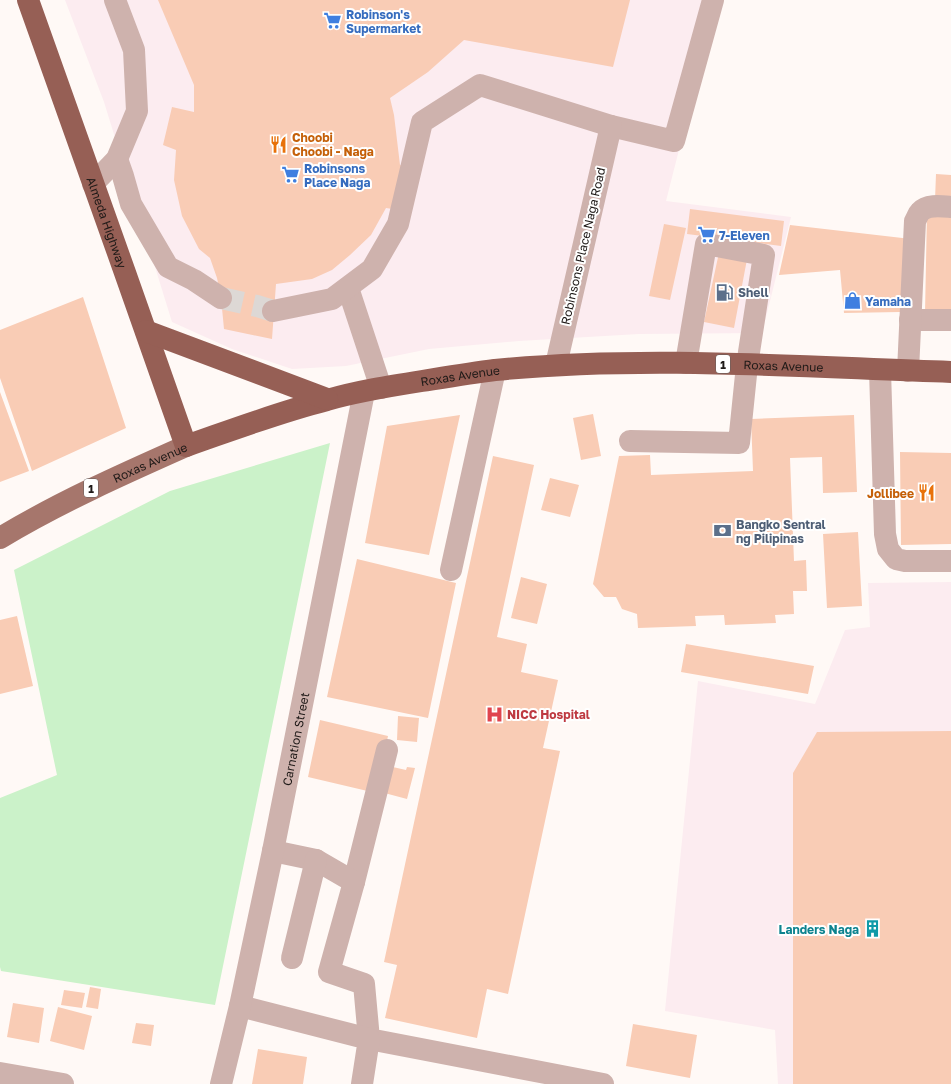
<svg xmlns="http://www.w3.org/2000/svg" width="951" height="1084" font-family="'Golos Text',sans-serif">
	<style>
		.commercial { fill: #fcecf0 }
		.green { fill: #cbf2c9 }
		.building { fill: #f9ccb5 }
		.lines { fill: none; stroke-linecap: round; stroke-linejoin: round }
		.minor-tunnel { stroke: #ddd8d5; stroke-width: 22; stroke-dasharray: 22 11; stroke-linecap: butt }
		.minor { stroke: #ceb2ad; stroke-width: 22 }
		.major { stroke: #a6766c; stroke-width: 22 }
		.highway { stroke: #965f55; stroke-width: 22 }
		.labels { text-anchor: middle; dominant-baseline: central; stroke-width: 4; stroke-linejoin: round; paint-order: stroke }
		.shield { fill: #fff; stroke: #625f5d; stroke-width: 1 }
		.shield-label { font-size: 11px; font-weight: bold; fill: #1f1a18 }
		.shop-label { font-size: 12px; font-weight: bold; fill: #366cbe; stroke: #fff; text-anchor: start }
		.food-label { font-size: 12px; font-weight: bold; fill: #c56008; stroke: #fff; text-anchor: start }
		.street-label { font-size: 12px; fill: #1f1a18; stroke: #fff }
		.service-label { font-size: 12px; font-weight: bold; fill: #4e5e75; stroke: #fff; text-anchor: start }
		.health-label { font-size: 12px; font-weight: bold; fill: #be3a42; stroke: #fff; text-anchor: start }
		.culture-label { font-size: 12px; font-weight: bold; fill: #0d838f; stroke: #fff; text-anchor: end }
	</style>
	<rect width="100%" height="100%" fill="#fff9f6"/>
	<path class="commercial" d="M65 0H717L666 201 791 217 762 333 639 334 519 341 429 349 346 366 292 369 232 349 172 322 104 102Z
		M951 582V1084H778L775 1030 665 1011 698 681 815 704 845 630 870 627 868 583Z"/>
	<path class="green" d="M330 443 215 1005 1 971 0 967V798L57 775 14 570 170 491Z"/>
	<path class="building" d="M158 0H630L613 67 464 40 428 72 390 98 394 115 400 165 409 169 399 210 386 208 371 235 350 255 332 270 312 279 276 284 272 339 224 329 221 298 217 278 210 258 199 249 182 216 174 180 176 150 163 145 172 107 194 112V85Z
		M936 174 951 175V201L935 200Z
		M690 209 784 221 781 246 687 234Z
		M927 213H951V314L925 313Z
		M664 224 686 228 670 300 649 296Z
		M790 225 911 239 900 312 844 313 840 270 779 275Z
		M720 248 748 254 734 328 704 322Z
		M83 297 126 428 32 471 0 378V330Z
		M0 392 29 471 0 482Z
		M593 414 601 456 581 460 573 418Z
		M460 415 429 555 365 543 387 426Z
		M854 415 857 492 823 493 822 457 790 458 794 561 806 560 807 591H793L794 614 775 615 776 623 725 625 724 615 695 616 696 626 638 628 637 614 622 609 616 597H604L593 584 619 456 650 455 651 475 753 471 751 419Z
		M900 452 951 453V544L901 545Z
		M493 456 534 465 497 637 527 644 521 672 558 680 543 748 560 751 508 994 487 989 477 1038 385 1018 397 965 384 962Z
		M550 478 579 485 570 517 541 510Z
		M858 532 862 606 827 608 823 534Z
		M357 559 456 583 428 718 327 697Z
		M521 577 547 584 537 624 511 618Z
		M17 616 33 686 0 694V620Z
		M686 644 814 666 808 694 681 672Z
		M398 716 419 718 417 742 397 740Z
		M320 720 388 736 376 793 308 777Z
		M951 731V1084H793V773L817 732Z
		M384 765 406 770 407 767 415 768 407 799 377 791Z
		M90 987 101 989 98 1009 86 1007Z
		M64 990 85 993 82 1008 61 1005Z
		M13 1003 44 1008 39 1043 7 1037Z
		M58 1007 92 1016 84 1050 50 1041Z
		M136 1023 154 1025 151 1046 132 1043Z
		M633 1024 697 1035 690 1078 626 1066Z
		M258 1049 307 1057 303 1084H252Z"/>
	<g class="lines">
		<path class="minor-tunnel" d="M221 298 257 306 273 311"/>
		<g class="minor">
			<path d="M611 126 674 141 713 0"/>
			<path d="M117 159 123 176 131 204 168 267 194 280 221 298"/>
			<path d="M93 184 117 159 137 111 134 50 115 0"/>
			<path d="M348 288 381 388"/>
			<path d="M273 311 332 299 372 269 398 224 422 122 480 85 611 126 556 365"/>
			<path d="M910 320H951"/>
			<path d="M880 370 885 534 888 549 896 559 905 561H951"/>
			<path d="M908 371 915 221C917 218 918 214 920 212 927 204 941 206 951 207"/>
			<path d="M630 441 739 443 747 365 764 255 706 244 686 363"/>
			<path d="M451 570 495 370"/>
			<path d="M387 750 354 882 329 972 364 984 369 1039 603 1084"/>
			<path d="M273 851 316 860 354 882"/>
			<path d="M292 958 316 860"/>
			<path d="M240 1006 369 1039 362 1084"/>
			<path d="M0 1073 63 1084"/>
			<path id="s1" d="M221 1084 240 1006 273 851 364 392"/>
		</g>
		<path class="major" id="s2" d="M0 538C60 502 123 474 186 446"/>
		<g class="highway">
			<path id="s3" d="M28 0C81 149 134 297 186 446 232 430 279 412 327 400 358 391 390 386 422 381 447 377 471 373 495 370 647 355 800 367 951 372"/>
			<path d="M146 331 327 399"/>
		</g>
	</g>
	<defs>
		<symbol id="supermarket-bare" viewBox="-9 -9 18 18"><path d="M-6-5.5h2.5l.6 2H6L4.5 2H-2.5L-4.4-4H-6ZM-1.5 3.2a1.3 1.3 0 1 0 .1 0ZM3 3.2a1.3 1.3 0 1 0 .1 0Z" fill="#3f7fe0" stroke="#fff" stroke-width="2.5" paint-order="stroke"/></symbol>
		<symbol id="restaurant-bare" viewBox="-9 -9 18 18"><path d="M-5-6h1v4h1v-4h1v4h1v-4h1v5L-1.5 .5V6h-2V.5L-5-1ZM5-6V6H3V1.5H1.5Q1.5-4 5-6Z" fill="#e8710a" stroke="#fff" stroke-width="2.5" paint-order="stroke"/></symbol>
		<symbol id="fuel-bare" viewBox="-9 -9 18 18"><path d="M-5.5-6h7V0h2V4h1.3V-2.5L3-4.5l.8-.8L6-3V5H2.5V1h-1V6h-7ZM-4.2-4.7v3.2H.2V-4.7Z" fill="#5c6f8a" stroke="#fff" stroke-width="2.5" paint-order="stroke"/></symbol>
		<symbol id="shop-bare" viewBox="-9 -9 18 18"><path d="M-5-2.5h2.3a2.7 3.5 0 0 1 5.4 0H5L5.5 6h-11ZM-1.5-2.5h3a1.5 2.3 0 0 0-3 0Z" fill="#3f7fe0" stroke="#fff" stroke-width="2.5" paint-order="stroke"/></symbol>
		<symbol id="bank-bare" viewBox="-9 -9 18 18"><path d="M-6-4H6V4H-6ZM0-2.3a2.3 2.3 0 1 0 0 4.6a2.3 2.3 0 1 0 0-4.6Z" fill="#5c6f8a" stroke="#fff" stroke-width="2.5" paint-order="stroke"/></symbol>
		<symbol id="hospital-bare" viewBox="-9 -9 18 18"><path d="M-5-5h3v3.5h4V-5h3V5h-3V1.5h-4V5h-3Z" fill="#e0444e" stroke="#fff" stroke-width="2.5" paint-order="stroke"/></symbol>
		<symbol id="building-bare" viewBox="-9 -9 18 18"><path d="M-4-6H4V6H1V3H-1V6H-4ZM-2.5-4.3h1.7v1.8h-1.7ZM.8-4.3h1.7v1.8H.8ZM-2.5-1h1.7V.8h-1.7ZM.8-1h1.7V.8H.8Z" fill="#0f9aa8" stroke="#fff" stroke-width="2.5" paint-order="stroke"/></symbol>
	</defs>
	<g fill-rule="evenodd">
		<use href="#supermarket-bare" x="320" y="8" width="25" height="25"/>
		<use href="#restaurant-bare" x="266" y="132" width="25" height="25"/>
		<use href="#supermarket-bare" x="278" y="162" width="25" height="25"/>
		<use href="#supermarket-bare" x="694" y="222" width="25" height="25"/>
		<use href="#fuel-bare" x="712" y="280" width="25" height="25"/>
		<use href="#shop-bare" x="840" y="288" width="25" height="25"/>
		<use href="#restaurant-bare" x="914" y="480" width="25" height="25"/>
		<use href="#bank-bare" x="710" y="518" width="25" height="25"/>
		<use href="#hospital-bare" x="482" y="702" width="25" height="25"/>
		<use href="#building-bare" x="860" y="916" width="25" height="25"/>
	</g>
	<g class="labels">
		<g class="shield">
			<rect x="716" y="355" width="14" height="18" rx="3"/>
			<rect x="84" y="479" width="14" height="18" rx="3"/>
		</g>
		<g class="shield-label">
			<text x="723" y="364">1</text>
			<text x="91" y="488">1</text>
		</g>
		<g class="shop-label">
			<text x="346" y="14">Robinson's<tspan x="346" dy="14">Supermarket</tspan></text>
			<text x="304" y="168">Robinsons<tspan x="304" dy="14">Place Naga</tspan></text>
			<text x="719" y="235">7-Eleven</text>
			<text x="865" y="301">Yamaha</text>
		</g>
		<g class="food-label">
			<text x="292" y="137">Choobi<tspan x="292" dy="14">Choobi - Naga</tspan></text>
			<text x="914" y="493" text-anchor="end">Jollibee</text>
		</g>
		<g class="street-label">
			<text stroke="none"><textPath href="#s3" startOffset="236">Almeda Highway</textPath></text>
			<text transform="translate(583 246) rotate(-77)">Robinsons Place Naga Road</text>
			<text stroke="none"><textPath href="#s3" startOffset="1081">Roxas Avenue</textPath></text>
			<text stroke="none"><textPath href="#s3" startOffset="757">Roxas Avenue</textPath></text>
			<text stroke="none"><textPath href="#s2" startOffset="168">Roxas Avenue</textPath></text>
			<text stroke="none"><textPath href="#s1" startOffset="353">Carnation Street</textPath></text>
		</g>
		<g class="service-label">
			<text x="738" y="292">Shell</text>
			<text x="736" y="524">Bangko Sentral<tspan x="736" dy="14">ng Pilipinas</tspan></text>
		</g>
		<g class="health-label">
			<text x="507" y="714">NICC Hospital</text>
		</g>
		<g class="culture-label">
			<text x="859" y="929">Landers Naga</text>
		</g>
	</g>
</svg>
